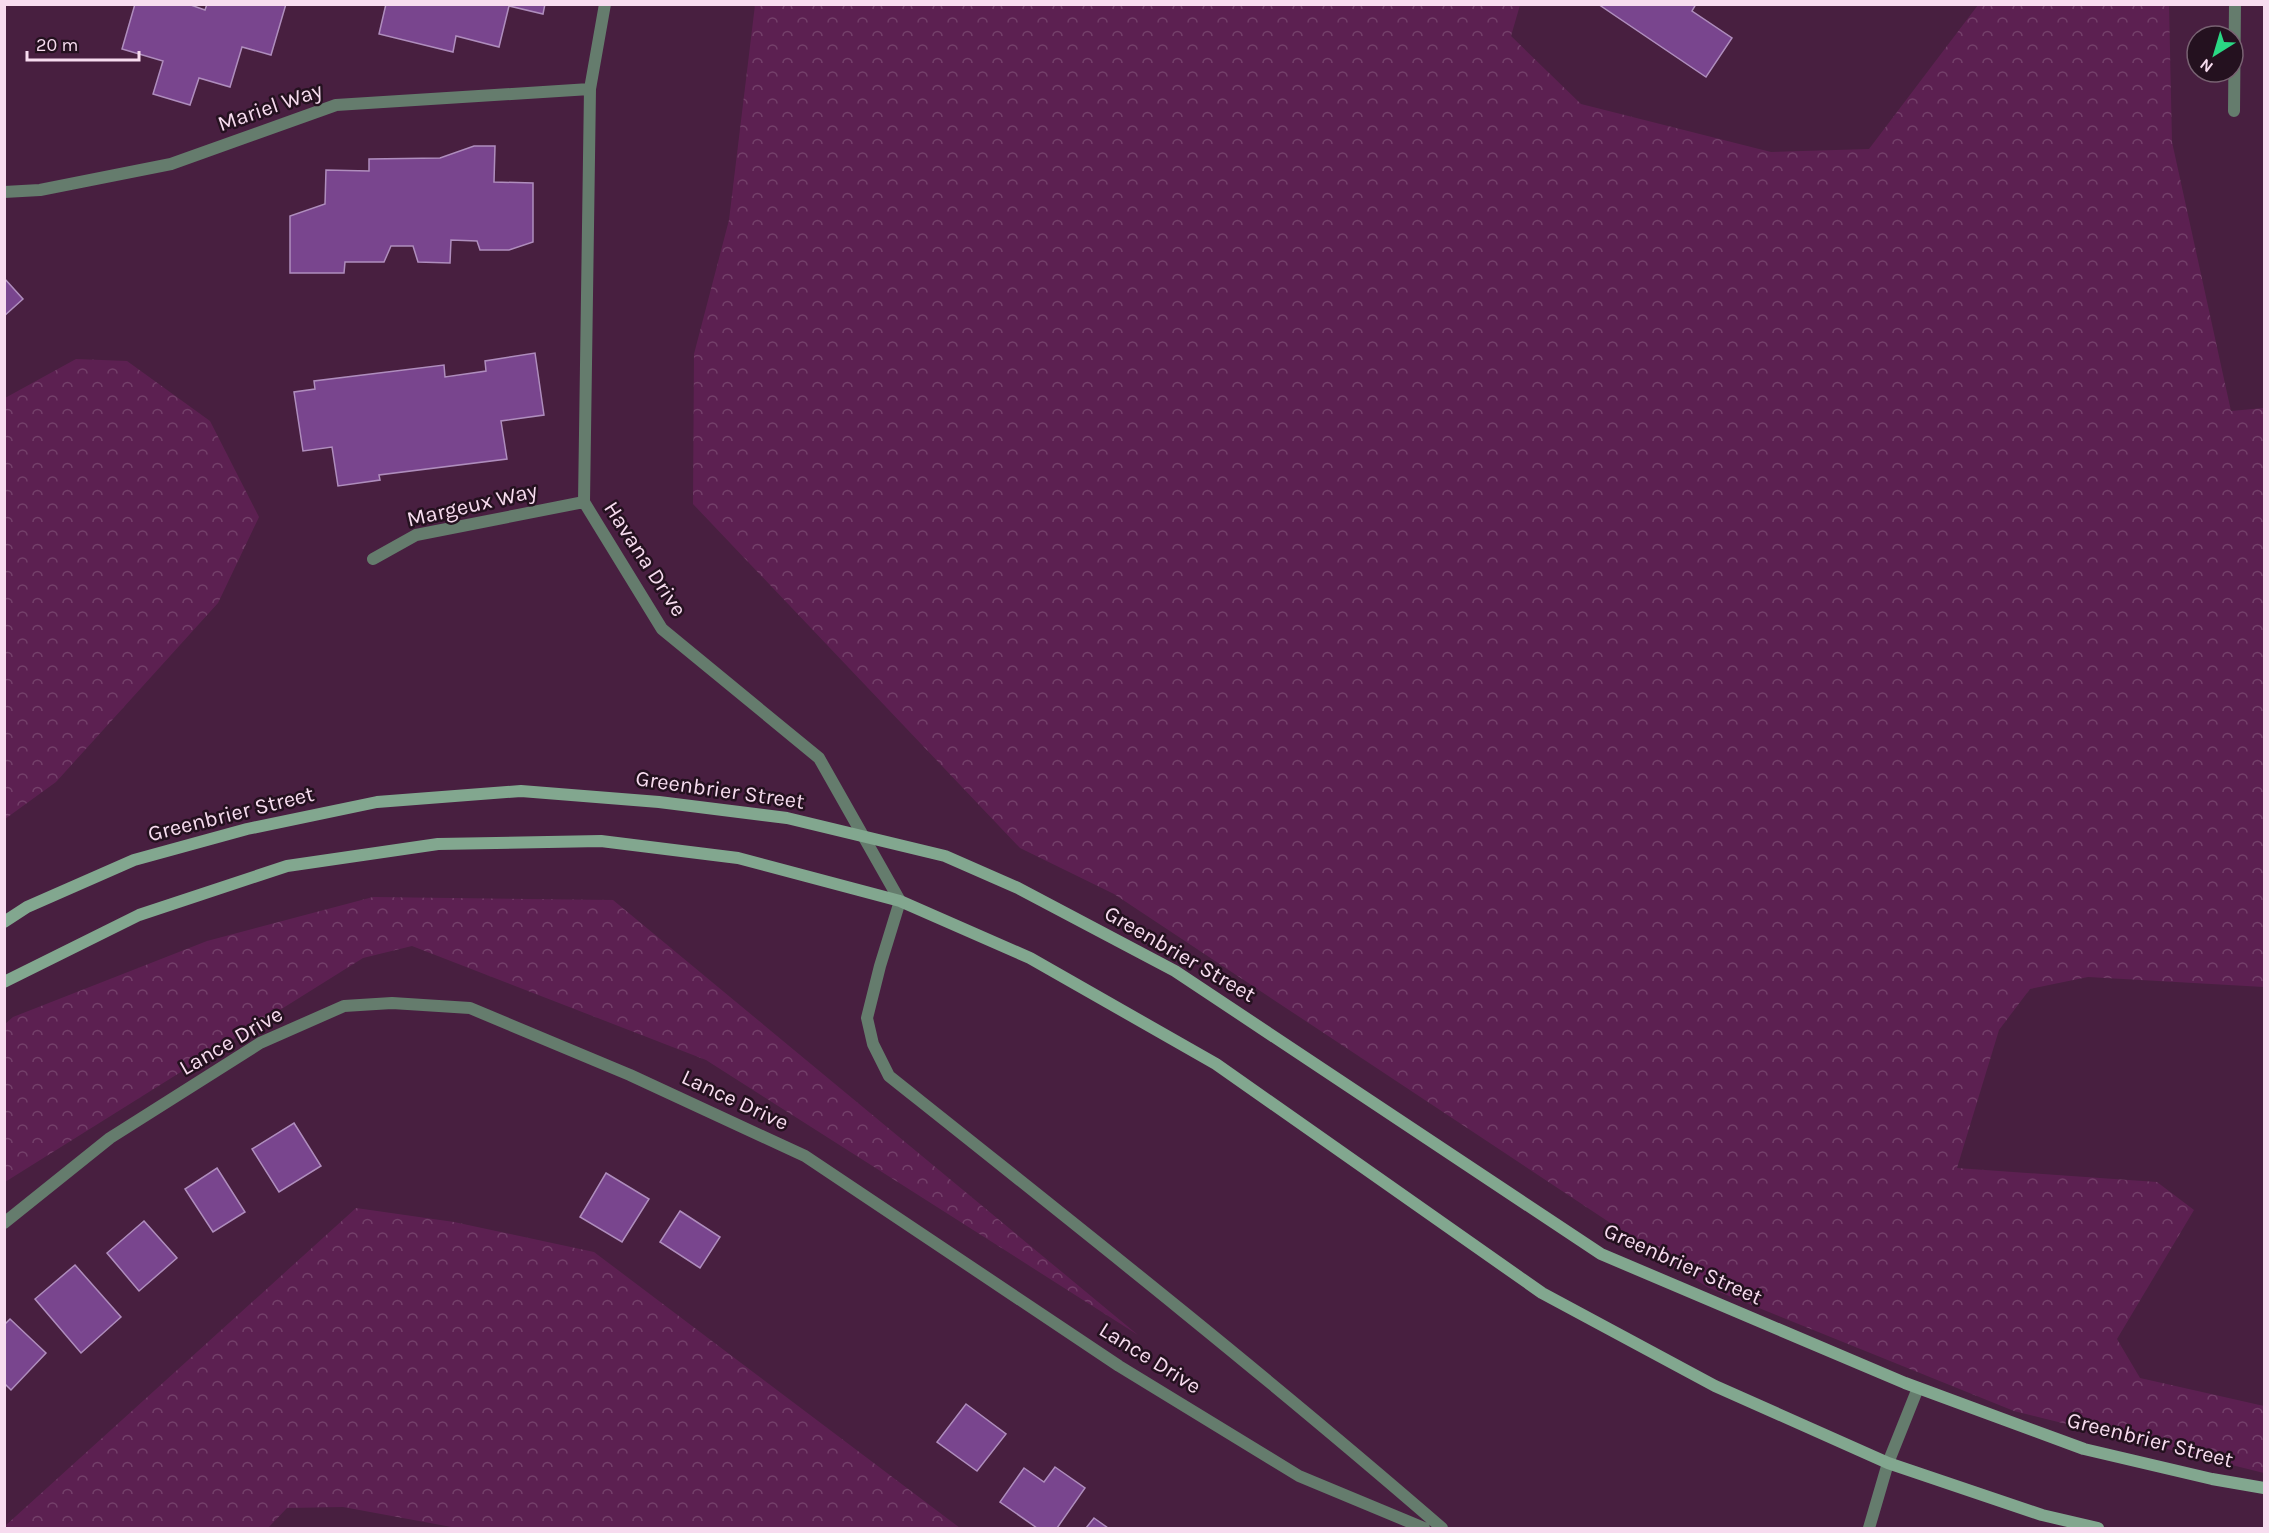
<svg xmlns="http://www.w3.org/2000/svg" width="2269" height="1533" font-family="Karla,sans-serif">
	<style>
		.forest { fill: url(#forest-crowns) }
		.building { fill: #79458e; stroke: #af8dbd; stroke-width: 1.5 }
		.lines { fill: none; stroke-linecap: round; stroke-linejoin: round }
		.minor { stroke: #657c6d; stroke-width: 12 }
		.secondary { stroke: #82a78f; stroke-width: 12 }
		.labels { text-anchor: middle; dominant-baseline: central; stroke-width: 5; stroke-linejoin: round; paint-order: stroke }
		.street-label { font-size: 22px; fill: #f7dcef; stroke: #24111f }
	</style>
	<defs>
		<pattern id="forest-crowns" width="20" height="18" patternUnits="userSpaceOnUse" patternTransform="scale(1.5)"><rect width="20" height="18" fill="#5c2051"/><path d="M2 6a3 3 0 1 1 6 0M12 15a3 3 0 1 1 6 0" fill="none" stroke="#74406a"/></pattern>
	</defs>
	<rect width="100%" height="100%" fill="#481f40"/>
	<path class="forest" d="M755 5H1520L1511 36 1581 104 1771 152 1869 149 1978 5H2169L2172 142 2231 411 2264 408V987L2088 977 2030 989 1999 1030 1957 1168 2157 1182 2194 1210 2117 1339 2140 1378 2264 1406V1473L2014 1411 1707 1287 1114 894 1020 848 693 504 694 354 729 220Z
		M76 359 127 361 210 421 259 517 218 603 56 782 5 819V398Z
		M373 897 613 900 1138 1335 706 1060 412 946 363 958 5 1182V1024L13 1017 207 941Z
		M356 1208 454 1222 594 1252 960 1528H457L343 1507 287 1508 268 1528H5V1526Z"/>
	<path class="building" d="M135 4H188L205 10 207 4H286L271 55 242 47 230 87 199 78 190 105 153 94 163 61 122 49Z
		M386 4H545L543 14 509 6 499 47 456 36 453 52 379 34Z
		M1598 4H1696L1692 11 1732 38 1706 77Z
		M474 146H495L494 182 533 183V242L509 250H480L477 241 451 240 450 263 418 262 413 246H391L384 262H345L344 273H290V216L325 204 326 170 369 171V159L440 158Z
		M4 278 23 299 4 316Z
		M535 353 544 415 501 421 507 459 379 475 380 480 338 486 332 447 303 451 294 392 315 389 314 381 444 365 445 377 486 371 485 361Z
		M294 1123 321 1166 279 1192 252 1149Z
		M217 1168 245 1212 213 1232 185 1189Z
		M606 1173 649 1199 622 1242 580 1217Z
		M680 1211 720 1237 700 1268 660 1242Z
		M144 1221 177 1258 139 1291 107 1253Z
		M75 1265 121 1317 81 1353 35 1299Z
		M10 1319 46 1353 11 1390 4 1383V1325Z
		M966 1404 1006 1434 977 1471 937 1442Z
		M1055 1467 1085 1488 1057 1528H1037L1000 1502 1024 1468 1044 1482Z
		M1094 1518 1108 1528H1086Z"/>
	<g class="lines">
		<path class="minor" d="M605 4 590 89 584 502 662 629 819 758 900 901 880 966 867 1018 873 1044 889 1076C1075 1224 1262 1372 1442 1528
			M2234 111 2235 4
			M4 192 40 190 171 164 336 105 590 89
			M373 559 416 535 584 502
			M4 1223 110 1138 260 1043 344 1006 392 1003 470 1008 630 1075 805 1156 1119 1366 1299 1476 1424 1528
			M1869 1528 1888 1463 1918 1388"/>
		<path class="secondary" d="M4 922 27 907 134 860 247 829 377 802 521 791 659 802 787 818 945 856 1018 888 1175 971 1601 1254 1905 1383 2084 1449 2212 1479 2264 1488
			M4 982 139 915 287 866 438 844 601 841 738 858 900 901 1030 958 1216 1064 1542 1293 1715 1386 1888 1463 2042 1515 2098 1528"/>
	</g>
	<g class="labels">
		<g class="street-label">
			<text transform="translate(270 107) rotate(-19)">Mariel Way</text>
			<text transform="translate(472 505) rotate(-13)">Margeux Way</text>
			<text transform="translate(645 559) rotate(57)">Havana Drive</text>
			<text transform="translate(720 790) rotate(8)">Greenbrier Street</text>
			<text transform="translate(231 814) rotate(-14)">Greenbrier Street</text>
			<text transform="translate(1180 954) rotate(30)">Greenbrier Street</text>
			<text transform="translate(231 1041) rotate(-30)">Lance Drive</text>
			<text transform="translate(735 1100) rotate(25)">Lance Drive</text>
			<text transform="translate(1683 1264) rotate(24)">Greenbrier Street</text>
			<text transform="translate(1150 1358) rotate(32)">Lance Drive</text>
			<text transform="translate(2150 1440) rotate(14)">Greenbrier Street</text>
		</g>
	</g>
	<rect width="2269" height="1533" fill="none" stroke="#f7dcef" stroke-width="12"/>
	<g transform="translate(2215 54) rotate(217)"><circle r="28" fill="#24111f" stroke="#786272" stroke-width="1.5"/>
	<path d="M0-4.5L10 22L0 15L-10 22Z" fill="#2ad884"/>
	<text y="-9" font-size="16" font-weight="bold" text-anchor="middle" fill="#f7dcef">N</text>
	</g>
	<path d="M27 51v9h112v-9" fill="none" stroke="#f7dcef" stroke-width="3"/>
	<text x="36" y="51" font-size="18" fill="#f7dcef" stroke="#24111f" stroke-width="4.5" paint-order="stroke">20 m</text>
</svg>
